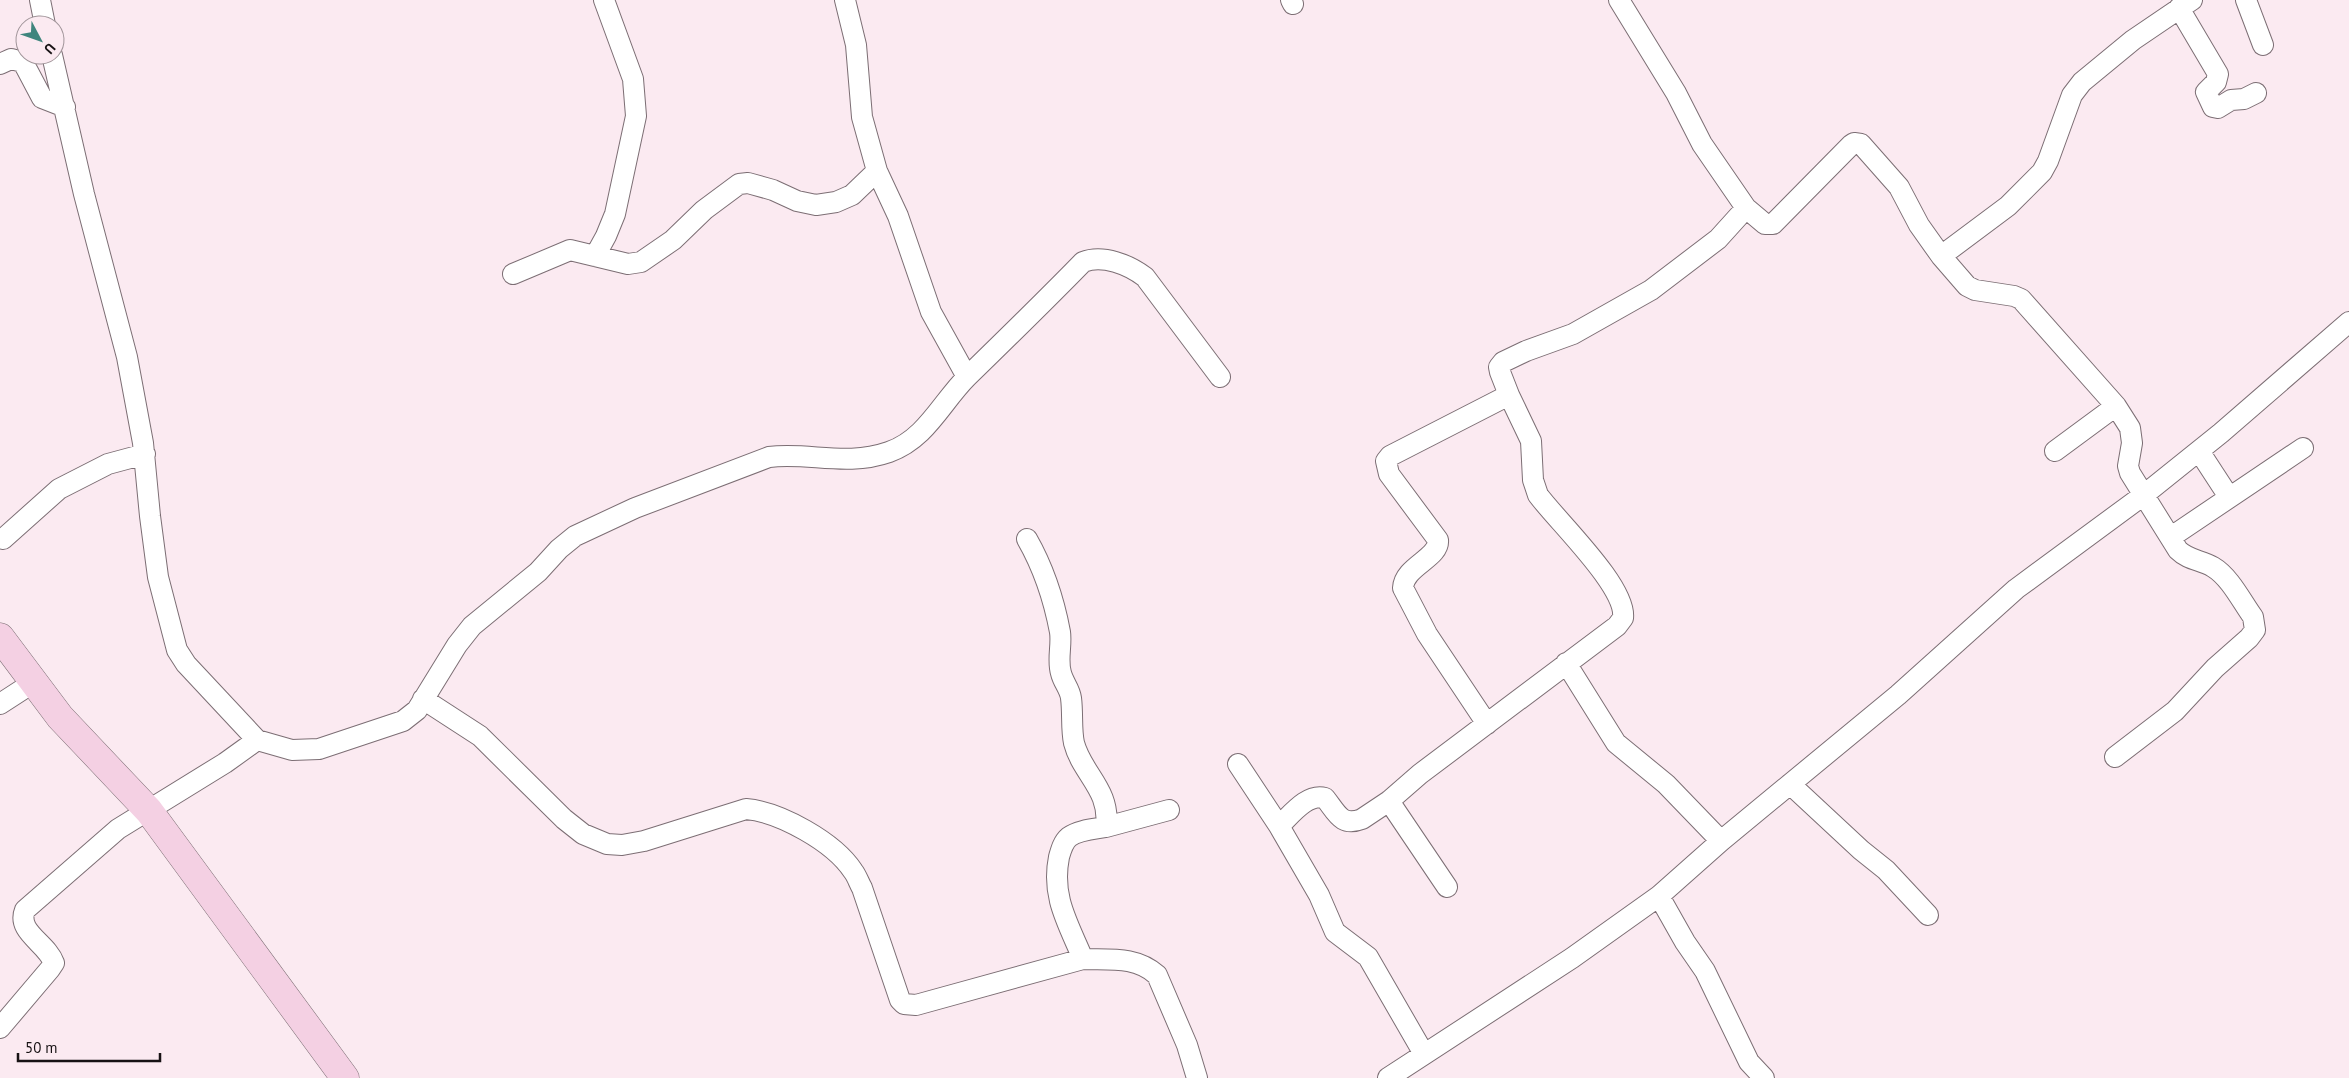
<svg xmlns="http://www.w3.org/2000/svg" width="2349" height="1078" font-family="'PT Sans',sans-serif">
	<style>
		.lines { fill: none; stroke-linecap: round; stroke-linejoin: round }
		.street-casing { stroke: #7c6e74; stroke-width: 22 }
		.secondary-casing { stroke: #7c6e74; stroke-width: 29 }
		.street { stroke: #fff; stroke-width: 20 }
		.secondary { stroke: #f4d0e3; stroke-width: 28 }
	</style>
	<rect width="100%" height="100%" fill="#fbeaf1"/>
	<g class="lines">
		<defs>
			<path id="street" d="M40 0 45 25
				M845 0 856 45 862 117 877 171 898 216 931 312 967 377
				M1291 0 1293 4
				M2246 0 2263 45
				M2179 8 2218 74 2216 82 2206 92 2213 107 2218 108 2231 100 2244 99 2256 93
				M52 55 84 194 127 357 143 443 150 516 158 577 177 650 186 664 257 740
				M0 64 11 59 23 62 42 98 65 107
				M1746 208 1765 224H1773L1851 145 1854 143 1861 144 1899 187 1919 225 1941 256 1967 286 1975 290 2014 296 2021 299 2116 406 2130 428 2132 443 2128 466 2130 473 2178 550C2188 560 2201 560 2213 567 2230 577 2242 602 2253 617L2255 630 2249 638 2215 668 2175 711 2115 757
				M595 256 606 236 615 214 636 116 633 79 604 0
				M1941 256 2008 206 2042 172 2048 161 2072 95 2082 82 2133 40 2192 0
				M513 274 570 250 628 264 641 262 673 240 704 210 739 184 748 183 773 190 797 201 816 205 836 202 852 195 877 171
				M2055 451 2116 406
				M2199 451 2229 497
				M2171 537 2303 448
				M3 539 59 489 108 464 145 454
				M1027 539C1043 567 1054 600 1060 632 1062 645 1057 660 1061 673 1063 682 1070 689 1071 698 1073 713 1071 729 1074 743 1082 774 1111 790 1106 827 1095 829 1078 830 1069 837 1063 842 1061 850 1059 857 1051 897 1068 923 1083 959 1110 960 1136 956 1157 975L1187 1045 1197 1078
				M1566 663 1616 743 1666 784 1721 841
				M423 699 480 736 564 819 583 834 607 844 622 845 644 841 746 809C780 812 834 842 853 871 857 876 859 883 862 888L900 1000 904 1004 916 1005 1083 959
				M0 704 34 682
				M1487 724 1427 634 1403 588C1404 566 1440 558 1438 540L1389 474 1386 461 1390 456 1509 395 1500 372 1499 367 1503 362 1526 351 1573 334 1651 290 1718 239 1746 208 1702 144 1676 93 1619 0
				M1238 764 1279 826 1319 895 1335 932 1368 957 1424 1054
				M1790 784 1861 850 1886 870 1928 915
				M1389 801 1447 887
				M1279 826C1291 815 1307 793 1325 798 1337 813 1341 827 1362 819L1389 801 1420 774 1617 626 1623 618C1627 587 1558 522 1538 495L1533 480 1531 441 1509 395
				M1106 827 1169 810
				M1659 896 1685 942 1705 971 1749 1062 1764 1078
				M0 1028 50 969 54 963C47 943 16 932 25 910L118 829 225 763 257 740 292 750 319 749 403 721 417 710 457 645 472 626 538 572 559 549 575 536 635 508 769 457C810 452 846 467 889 452 926 439 941 403 967 377 1006 339 1045 301 1083 262 1103 254 1129 265 1145 277L1220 377
				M1388 1078 1572 958 1659 896 1721 841 1898 695 2016 589 2145 494 2221 433 2349 322"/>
			<path id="secondary" d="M0 637 60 717 149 811 345 1078"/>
		</defs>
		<use href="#street" class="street-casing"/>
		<use href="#secondary" class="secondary-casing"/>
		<use href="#street" class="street"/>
		<use href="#secondary" class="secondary"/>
	</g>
	<g transform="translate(40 40) rotate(131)"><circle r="24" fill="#fbeaf1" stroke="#a09499"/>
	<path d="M0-4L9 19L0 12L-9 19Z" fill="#3f857d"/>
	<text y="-8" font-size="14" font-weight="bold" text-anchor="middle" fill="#171214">U</text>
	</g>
	<path d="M18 1053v8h142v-8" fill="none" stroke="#171214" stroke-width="2.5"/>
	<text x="25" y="1053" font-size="15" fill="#171214" stroke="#fbeaf1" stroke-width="4" paint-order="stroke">50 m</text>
</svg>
